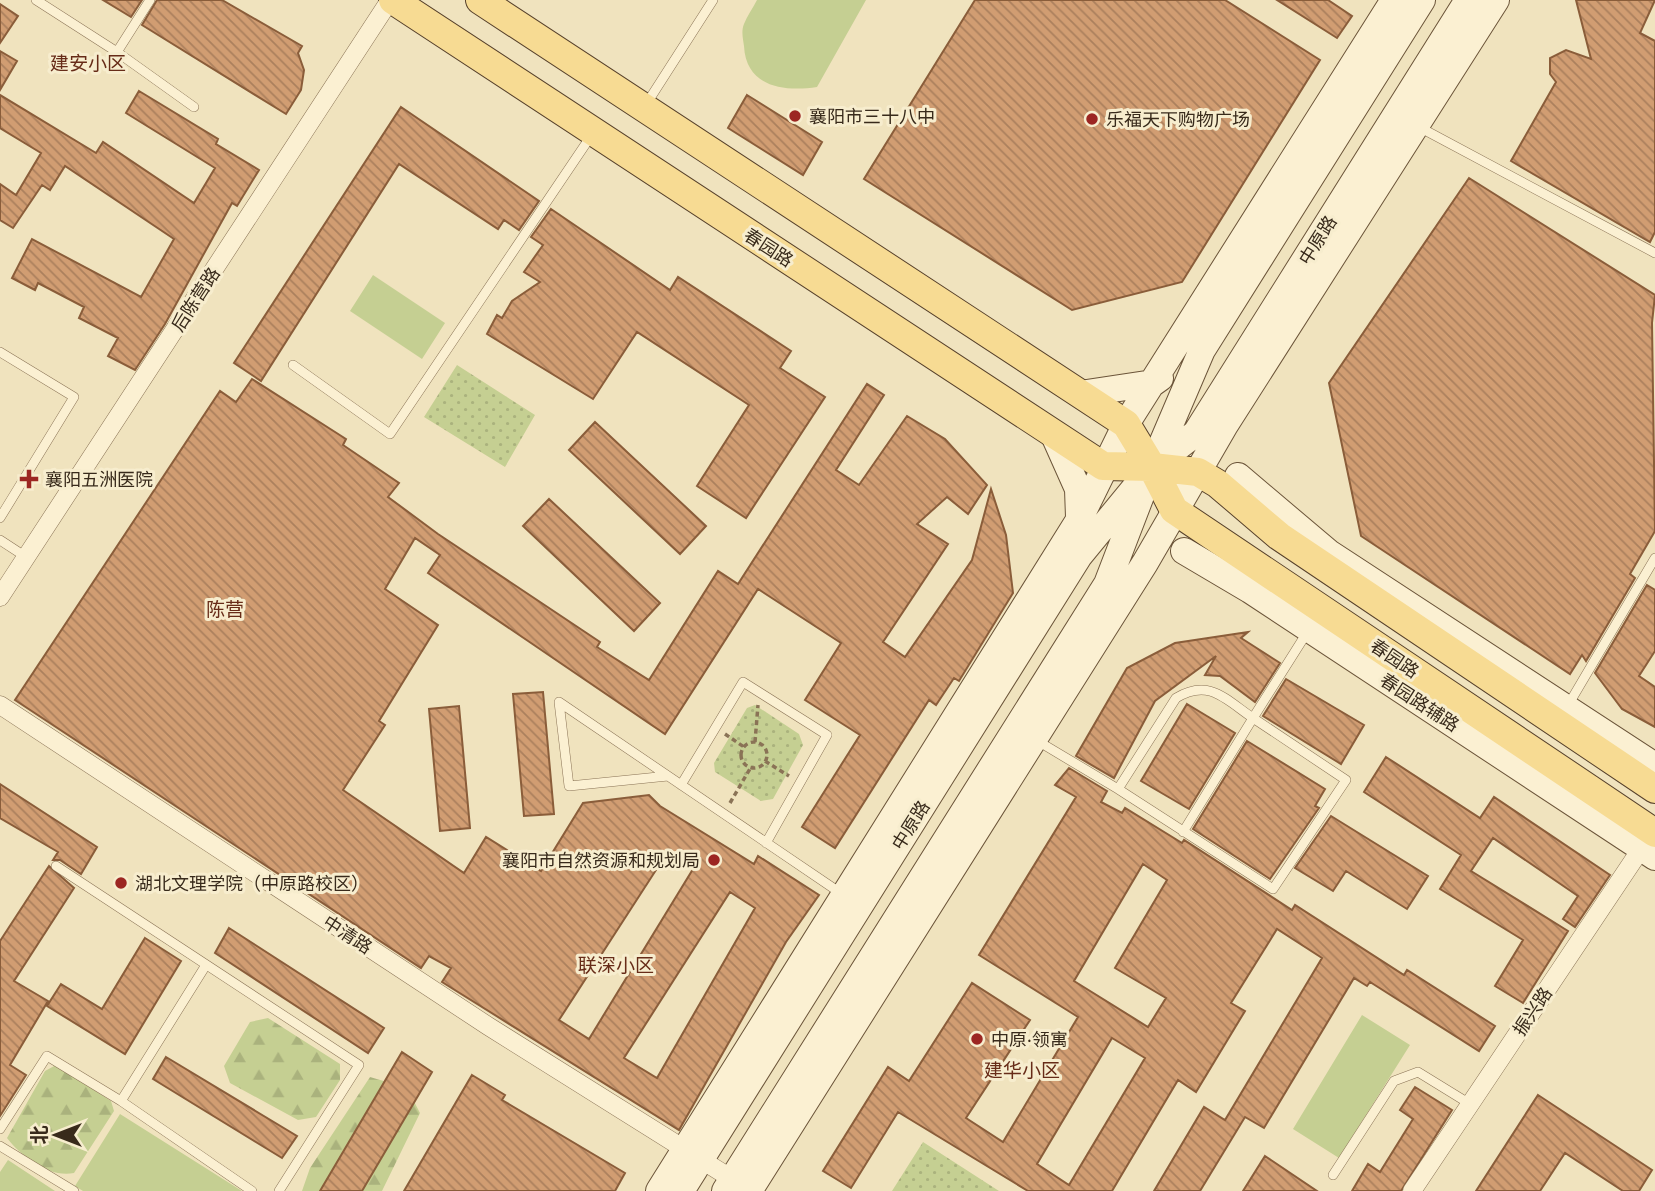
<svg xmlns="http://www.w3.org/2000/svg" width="1655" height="1191" font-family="'Playfair Display','Noto Sans SC',serif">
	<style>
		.grass { fill: url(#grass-dots) }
		.forest { fill: url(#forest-firs) }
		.garden { fill: #c5cf92 }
		.building { fill: url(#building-back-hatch); stroke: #8a5d3a; stroke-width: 2; fill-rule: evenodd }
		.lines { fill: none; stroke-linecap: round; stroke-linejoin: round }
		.lane-casing { stroke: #8a7356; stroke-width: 10 }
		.street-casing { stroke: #8a7356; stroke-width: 19 }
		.secondary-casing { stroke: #6b5439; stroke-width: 28 }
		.primary-casing { stroke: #57412b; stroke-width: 30 }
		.path { stroke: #8a7356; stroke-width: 3.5; stroke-dasharray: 5 3.5; stroke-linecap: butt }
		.lane { stroke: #fbf0d2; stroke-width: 9 }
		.street { stroke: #fbf0d2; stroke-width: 18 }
		.secondary { stroke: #fbf0d2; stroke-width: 26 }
		.primary { stroke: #f7db93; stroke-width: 28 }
		.poi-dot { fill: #9c2622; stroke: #f7edce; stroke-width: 2.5 }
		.labels { text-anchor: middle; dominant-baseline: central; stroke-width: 6; stroke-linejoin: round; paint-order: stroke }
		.poi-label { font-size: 18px; fill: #382a1b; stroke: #f7edce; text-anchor: start }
		.street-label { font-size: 18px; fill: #382a1b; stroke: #f7edce }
		.neighbourhood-label { font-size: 19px; fill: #672c18; stroke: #f7edce }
	</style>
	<defs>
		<pattern id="grass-dots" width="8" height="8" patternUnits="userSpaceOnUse" patternTransform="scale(1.75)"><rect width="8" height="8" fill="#c5cf92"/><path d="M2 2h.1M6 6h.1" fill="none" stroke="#aab27d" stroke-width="1.8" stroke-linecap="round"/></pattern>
		<pattern id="forest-firs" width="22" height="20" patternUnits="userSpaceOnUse" patternTransform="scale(1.75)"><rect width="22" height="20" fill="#c5cf92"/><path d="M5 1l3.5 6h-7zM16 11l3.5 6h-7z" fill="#aab27d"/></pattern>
		<pattern id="building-back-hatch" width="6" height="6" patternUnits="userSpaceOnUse" patternTransform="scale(1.75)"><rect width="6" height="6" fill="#d19d72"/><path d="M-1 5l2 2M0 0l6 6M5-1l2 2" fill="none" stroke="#ab805d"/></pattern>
	</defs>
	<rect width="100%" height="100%" fill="#f0e3be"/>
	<path class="grass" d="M457 365 535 415 505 467 424 417Z
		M755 705 799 734 803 745 773 799 761 801 715 772 714 763 747 708Z
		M923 1142 999 1191H892Z"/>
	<path class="forest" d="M268 1018 340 1064V1080L316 1117 298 1120 230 1083 224 1066 250 1022Z
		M56 1065 111 1101 114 1111 74 1173C49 1178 22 1157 7 1138L45 1071Z
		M370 1077 407 1088 420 1113 382 1191H302L310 1168Z"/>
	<path class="garden" d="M757 0H866L817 87C784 92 746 87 744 46 743 39 741 31 744 24 747 16 753 8 757 0Z
		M373 275 445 323 422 359 350 311Z
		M1362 1015 1410 1045 1339 1158 1293 1129Z
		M120 1114 242 1191H83L75 1186Z
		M8 1160 55 1191H0V1172Z"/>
	<path class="building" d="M103 0H142L131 17Z
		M157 0H222L302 46 298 53 304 70 301 90 286 114 142 25Z
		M975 0H1225L1320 60 1182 282 1072 310 864 179Z
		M1277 0H1328L1352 16 1337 38Z
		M1576 0H1655L1640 33 1655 41V232L1650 242 1511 161 1556 82 1550 74V58L1566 50 1591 59Z
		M0 4 18 16 0 43Z
		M0 51 17 61 0 90Z
		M139 91 218 139 216 144 259 170 237 206 232 203 165 324 135 370 108 356 118 338 79 318 84 307 38 283 35 290 12 278 32 239 141 297 174 239 65 166 50 190 42 185 13 228 0 220V184L16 195 41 153 0 128V95L96 153 103 142 194 203 215 168 126 113Z
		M747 95 822 142 803 175 728 128Z
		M401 107 539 201 519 230 504 220 498 229 399 164 261 381 234 363Z
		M1469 178 1655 295 1652 323 1655 531 1630 574 1635 578 1586 661 1582 655 1570 674 1361 536 1329 383Z
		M551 209 670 290 678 277 791 351 780 368 825 397 746 518 697 486 749 405 637 332 593 399 487 334 497 315 502 318 512 301 540 282 524 272 543 245 531 237Z
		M252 379 346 439 343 445 399 483 388 497 438 534 600 642 597 647 649 680 718 571 738 584 867 384 884 395 836 470 859 485 907 416 945 439 987 485 968 514 947 497 917 524 948 544 883 642 905 657 972 560 991 489 1006 535 1013 593 959 681 954 678 936 705 929 700 835 848 802 827 860 735 805 700 841 643 758 589 665 734 428 573 440 555 415 538 385 589 438 625 379 721 385 725 343 790 464 873 486 837 541 871 583 803 649 795 660 806 754 864 758 856 819 895 786 942 679 1130 442 982 451 968 429 956 421 968 15 700 220 391 236 402ZM667 853 693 869 589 1039 559 1020ZM730 892 755 908 657 1078 624 1058Z
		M595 422 706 526 680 554 569 450Z
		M549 499 660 603 634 631 523 526Z
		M1647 585 1655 590V651L1639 676 1655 687V727L1622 709 1595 673Z
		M1248 632 1241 638 1280 663 1255 702 1220 676 1205 675 1216 656 1155 701 1114 778 1076 756 1127 668 1175 643Z
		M1286 679 1364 725 1341 764 1263 716Z
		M543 692 554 814 524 816 513 694Z
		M1187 704 1235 733 1189 809 1141 781Z
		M459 706 470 828 440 831 429 709Z
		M1247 741 1325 789 1315 806 1319 808 1270 879 1193 829Z
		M1386 757 1480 818 1494 797 1610 875 1575 927 1563 919 1578 896 1493 838 1471 871 1568 931 1523 1003 1495 986 1523 940 1440 889 1461 855 1364 792Z
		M1069 768 1107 791 1101 802 1122 813 1125 808 1182 843 1184 840 1292 910 1295 905 1404 975 1407 970 1495 1026 1479 1051 1370 982 1367 986 1354 978 1264 1128 1245 1117 1200 1191H1154L1204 1107 1225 1120 1322 958 1277 929 1231 1003 1245 1011 1196 1092 1178 1080 1112 1191H1028L898 1112 851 1188 823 1171 888 1067 909 1081 972 983 1030 1020 966 1118 1003 1142 1078 1017 979 955 1076 797 1055 785ZM1143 864 1167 880 1115 968 1166 998 1148 1027 1074 981ZM1112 1038 1145 1058 1069 1185 1037 1164Z
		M0 784 97 847 81 874 60 860H53L58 852 0 818Z
		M1331 816 1428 876 1407 909 1346 871 1333 891 1295 868Z
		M49 866 74 888 14 981 48 1001 10 1065 26 1075 0 1116V941Z
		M229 928 384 1028 368 1053 215 953Z
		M145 938 181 961 125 1054 47 1006 61 984 102 1009Z
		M402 1052 432 1072 362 1191H320Z
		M166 1057 297 1136 282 1158 153 1079Z
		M472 1075 505 1095 502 1100 625 1173 615 1191H404Z
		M1415 1087 1452 1110 1401 1191H1352L1368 1164 1380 1172 1413 1119 1400 1110Z
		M1538 1095 1652 1170 1639 1191H1623L1565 1153 1540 1191H1476Z
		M1265 1156 1317 1191H1243Z"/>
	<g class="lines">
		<defs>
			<path id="lane" d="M36 0 117 52 150 0
				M117 52 194 107
				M647 103 713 0
				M1419 127 1655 253
				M0 352 74 397 0 518
				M293 365 390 434 591 136
				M0 540 26 557
				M1567 707 1655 558
				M1036 740 1118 789
				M668 776 569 786 559 702 842 894
				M681 785 743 682 827 735 766 843
				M1183 832 1253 718 1346 780 1273 889 1118 789 1176 698C1209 678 1225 699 1253 718L1308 631
				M56 866 359 1065 279 1191
				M121 1101 206 965
				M0 1129 47 1056 121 1101 252 1191
				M0 1146 74 1191
				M1333 1175 1394 1081 1418 1072 1470 1104"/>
			<path id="street" d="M0 597 390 0
				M0 705 488 1026 740 1184
				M1412 1191 1647 840"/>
			<path id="secondary" d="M1080 394 1153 383 1160 378
				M1053 433 1078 489 1079 517
				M1238 476 1329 553 1655 766
				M1184 551 1250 590 1655 857
				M659 1191 1079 520 1126 424 1394 0
				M681 1191 1079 556 1152 467 1202 350 1422 0
				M725 1191 1107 584 1152 467 1196 433 1468 0
				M749 1191 1145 563 1225 425 1496 0"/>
			<path id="primary" d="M393 0 1103 466 1152 467 1174 510 1655 833
				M480 0 1126 424 1152 467 1198 472 1218 484 1279 536 1655 789"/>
		</defs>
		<use href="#lane" class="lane-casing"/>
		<use href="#street" class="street-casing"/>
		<use href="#secondary" class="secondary-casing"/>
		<use href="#primary" class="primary-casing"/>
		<path class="path" d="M725 734 744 747
			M755 742 758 705
			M741 755a13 13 0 1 1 26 0a13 13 0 1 1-26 0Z
			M765 761 789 776
			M730 803 751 767"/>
		<use href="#lane" class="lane"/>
		<use href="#street" class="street"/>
		<use href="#secondary" class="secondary"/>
		<use href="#primary" class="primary"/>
	</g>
	<g class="poi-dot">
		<circle cx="795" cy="116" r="7"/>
		<circle cx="1092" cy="119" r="7"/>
		<path d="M25.5 468.5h7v7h7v7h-7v7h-7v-7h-7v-7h7z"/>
		<circle cx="714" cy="860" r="7"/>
		<circle cx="121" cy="883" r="7"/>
		<circle cx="977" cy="1039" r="7"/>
	</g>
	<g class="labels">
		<g class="poi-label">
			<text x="809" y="116">襄阳市三十八中</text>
			<text x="1106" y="119">乐福天下购物广场</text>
			<text x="45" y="479">襄阳五洲医院</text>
			<text x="700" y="860" text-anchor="end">襄阳市自然资源和规划局</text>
			<text x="135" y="883">湖北文理学院（中原路校区）</text>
			<text x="991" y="1039">中原·领寓</text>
		</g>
		<g class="street-label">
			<text transform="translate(1317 240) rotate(-58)">中原路</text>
			<text transform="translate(769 247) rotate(33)">春园路</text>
			<text transform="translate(195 299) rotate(-57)">后陈营路</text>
			<text transform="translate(1395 658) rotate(34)">春园路</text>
			<text transform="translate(1420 702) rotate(33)">春园路辅路</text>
			<text transform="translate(910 825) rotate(-58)">中原路</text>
			<text transform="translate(348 934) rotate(33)">中清路</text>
			<text transform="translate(1532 1011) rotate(-56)">振兴路</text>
		</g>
		<g class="neighbourhood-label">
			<text x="88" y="62">建安小区</text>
			<text x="225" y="608">陈营</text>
			<text x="616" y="964">联深小区</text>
			<text x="1022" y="1069">建华小区</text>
		</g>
	</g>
	<g transform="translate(56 1135) rotate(270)" stroke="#f7edce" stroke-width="5" paint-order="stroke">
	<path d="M0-5L12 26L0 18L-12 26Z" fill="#382a1b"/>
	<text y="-10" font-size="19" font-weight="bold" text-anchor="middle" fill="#382a1b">北</text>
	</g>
</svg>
